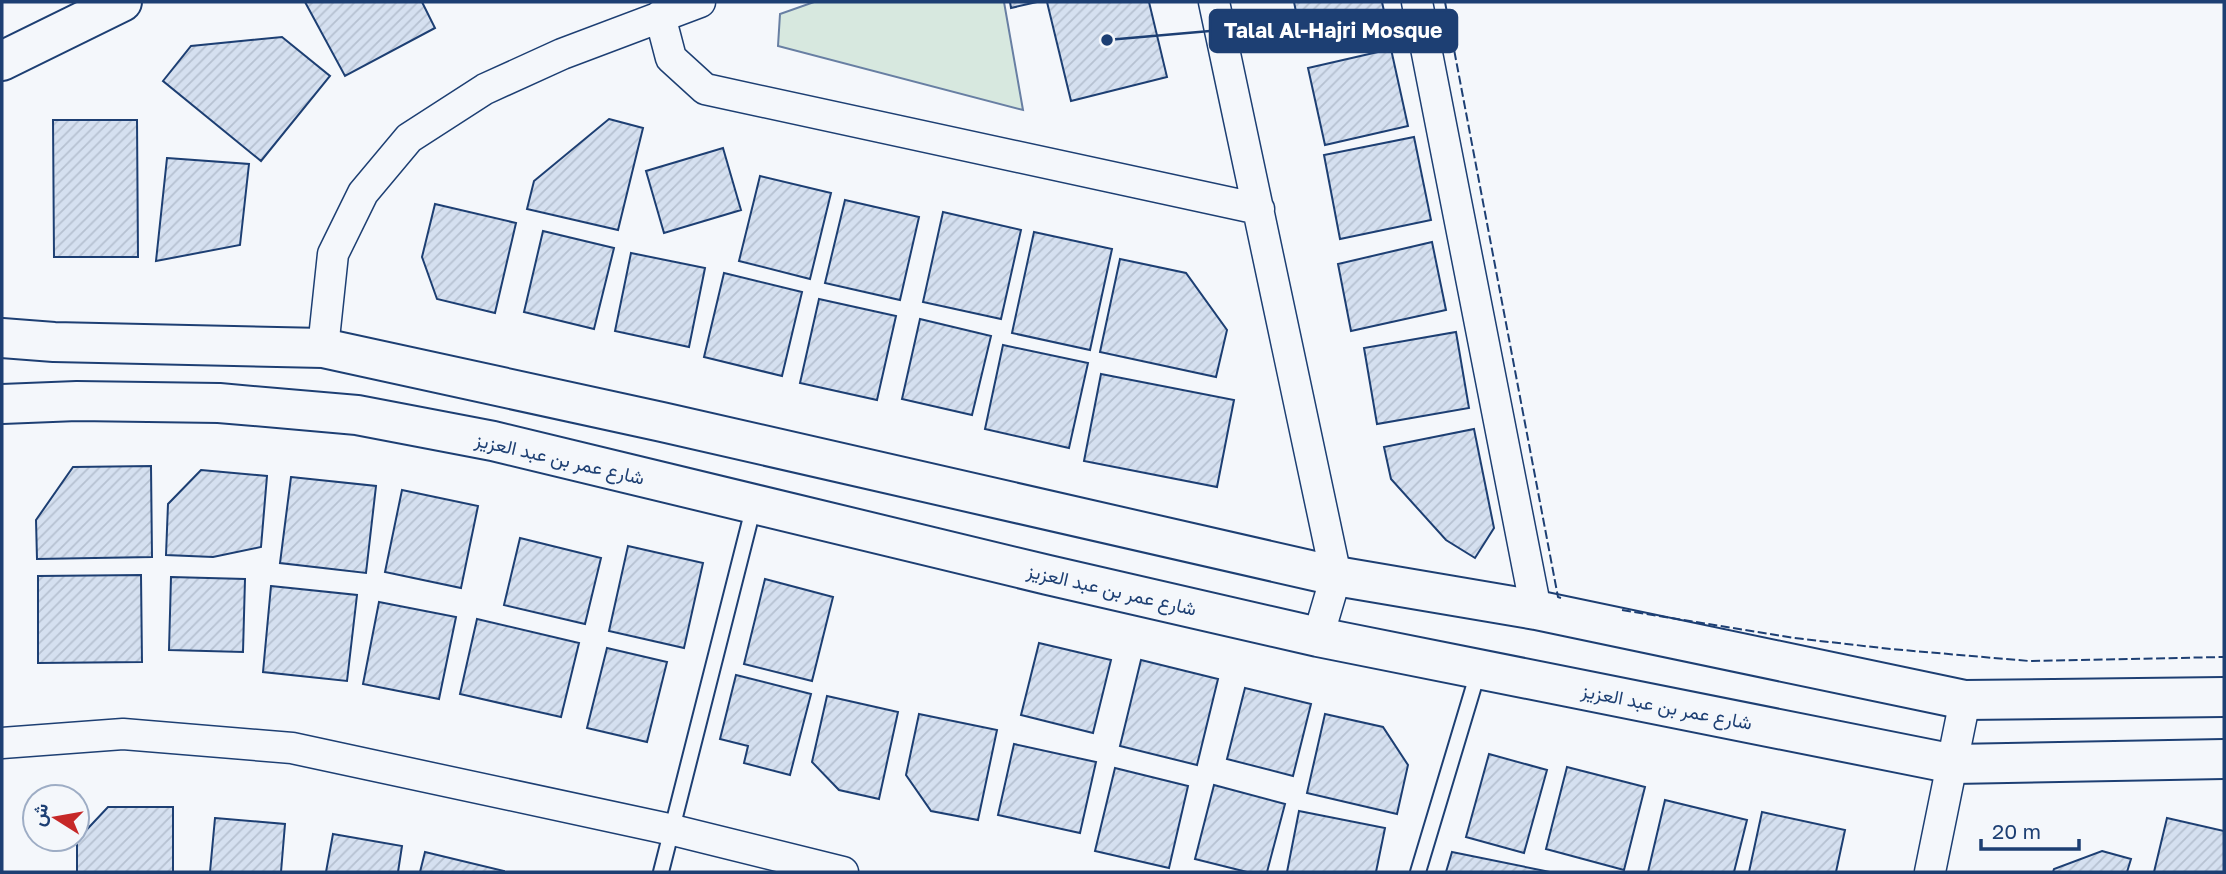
<svg xmlns="http://www.w3.org/2000/svg" width="2226" height="874" font-family="'Golos Text',Vazirmatn,sans-serif">
	<style>
		.grass { fill: #d7e8df; stroke: #687fa3; stroke-width: 2 }
		.building { fill: url(#building-hatch); stroke: #1d3f73; stroke-width: 2 }
		.lines { fill: none; stroke-linecap: round; stroke-linejoin: round }
		.lane-casing { stroke: #1d3f73; stroke-width: 18 }
		.street-casing { stroke: #1d3f73; stroke-width: 33 }
		.secondary-casing { stroke: #1d3f73; stroke-width: 42 }
		.lane { stroke: #f4f7fb; stroke-width: 14 }
		.street { stroke: #f4f7fb; stroke-width: 30 }
		.secondary { stroke: #f4f7fb; stroke-width: 38 }
		.fence { stroke: #1d3f73; stroke-width: 2; stroke-dasharray: 9 3.5; stroke-linecap: butt }
		.labels { text-anchor: middle; dominant-baseline: central; stroke-width: 5; stroke-linejoin: round; paint-order: stroke }
		.street-label { font-size: 19px; fill: #1d3f73; stroke: #f4f7fb }
		.leader { fill: none; stroke: #1d3f73; stroke-width: 2.5 }
		.callout-dot { fill: #1d3f73; stroke: #f4f7fb; stroke-width: 2.5 }
		.callout { fill: #1d3f73; stroke: #1d3f73; stroke-width: 2.5 }
		.callout-label { font-size: 21px; text-anchor: middle; font-weight: bold; fill: #fff }
	</style>
	<defs>
		<pattern id="building-hatch" width="6" height="6" patternUnits="userSpaceOnUse" patternTransform="scale(1.75)"><rect width="6" height="6" fill="#d5e0f0"/><path d="M-1 1l2-2M0 6l6-6M5 7l2-2" fill="none" stroke="#b6c1d1"/></pattern>
	</defs>
	<rect width="100%" height="100%" fill="#f4f7fb"/>
	<path class="grass" d="M814 2H1004L1023 110 778 46 780 14Z"/>
	<path class="building" d="M305 2H422L435 28 345 76Z
		M1010 2H1037L1011 8Z
		M1047 2H1149L1167 77 1071 101Z
		M1294 2H1382L1389 34 1304 51Z
		M282 37 330 76 261 161 163 81 191 46Z
		M1391 49 1408 126 1325 145 1308 68Z
		M609 119 643 128 618 230 527 209 534 181Z
		M53 120H137L138 257H54Z
		M1414 137 1431 220 1340 239 1324 155Z
		M723 148 741 210 664 233 646 171Z
		M167 158 249 164 240 245 156 261Z
		M760 176 831 193 810 279 739 261Z
		M845 200 919 217 900 300 825 283Z
		M435 204 516 223 495 313 437 299 422 257Z
		M943 212 1021 230 1001 319 923 302Z
		M543 231 614 248 594 329 524 312Z
		M1034 232 1112 249 1090 350 1012 333Z
		M1432 242 1446 310 1351 331 1338 264Z
		M631 253 705 268 689 347 615 331Z
		M1120 259 1186 273 1227 330 1216 377 1100 352Z
		M724 273 802 292 782 376 704 357Z
		M819 299 896 316 877 400 800 383Z
		M920 319 991 336 972 415 902 399Z
		M1456 332 1469 408 1377 424 1364 348Z
		M1003 345 1088 363 1069 448 985 429Z
		M1101 374 1234 400 1217 487 1084 461Z
		M1474 429 1494 528 1475 558 1446 540 1391 479 1384 447Z
		M151 466 152 557 37 559 36 520 73 467Z
		M201 470 267 476 261 547 213 557 166 555 168 504Z
		M291 477 376 486 366 573 280 563Z
		M402 490 478 506 461 588 385 572Z
		M520 538 601 558 585 624 504 605Z
		M628 546 703 563 684 648 609 631Z
		M141 575 142 662 38 663V576Z
		M171 577 245 579 243 652 169 650Z
		M765 579 833 597 812 681 744 664Z
		M271 586 357 595 347 681 263 672Z
		M379 602 456 617 439 699 363 684Z
		M477 619 579 643 561 717 460 694Z
		M1039 643 1111 660 1093 733 1021 715Z
		M607 648 667 662 647 742 587 728Z
		M1141 660 1218 679 1197 765 1120 746Z
		M736 675 811 694 790 775 744 763 748 746 720 739Z
		M1245 688 1311 704 1293 776 1227 759Z
		M827 696 898 712 879 799 839 790 812 762Z
		M919 714 997 730 978 820 931 811 906 775Z
		M1325 714 1383 727 1408 765 1397 814 1307 793Z
		M1014 744 1096 762 1080 833 998 815Z
		M1489 754 1547 770 1524 853 1466 837Z
		M1567 767 1645 787 1624 870 1546 849Z
		M1115 768 1188 786 1169 868 1095 851Z
		M1214 785 1285 804 1267 872H1247L1195 859Z
		M1665 800 1747 820 1734 872H1648Z
		M108 807H173V872H77V840Z
		M1299 811 1385 828 1376 872H1287Z
		M1762 812 1845 830 1836 872H1749Z
		M215 818 285 824 281 872H210Z
		M2167 818 2224 831V872H2154Z
		M333 834 402 846 398 872H326Z
		M2102 851 2131 859 2127 872H2053L2054 869Z
		M425 852 504 871V872H420Z
		M1452 852 1550 872H1446Z"/>
	<g class="lines">
		<defs>
			<path id="lane" d="M661 872 754 505
				M1418 872 1479 669"/>
			<path id="street" d="M1214 2 1336 576 1318 637
				M1417 2 1536 610
				M660 16 671 58 705 89 1259 209
				M323 348 333 254 363 193 409 138 485 89 562 54 700 2
				M2 743 123 734 292 748 673 830 843 872
				M1930 872 1965 700"/>
			<path id="secondary" d="M2 61 122 2
				M2 338 54 342 323 348 662 422 1336 576 1536 610 1965 700 2224 697
				M2 404 77 401 219 403 357 415 493 441 1048 575 1318 637 1954 764 2224 759"/>
		</defs>
		<use href="#lane" class="lane-casing"/>
		<use href="#street" class="street-casing"/>
		<use href="#secondary" class="secondary-casing"/>
		<use href="#lane" class="lane"/>
		<use href="#street" class="street"/>
		<use href="#secondary" class="secondary"/>
		<path class="fence" d="M1445 2 1558 597 1561 598
			M1622 610 1794 638 1891 649 2029 661 2224 657"/>
	</g>
	<g class="labels">
		<g class="street-label">
			<text transform="translate(560 458) rotate(13)">شارع عمر بن عبد العزيز</text>
			<text transform="translate(1112 589) rotate(13)">شارع عمر بن عبد العزيز</text>
			<text transform="translate(1667 706) rotate(11)">شارع عمر بن عبد العزيز</text>
		</g>
	</g>
	<path class="leader" d="M1107 40L1210 31"/>
	<circle class="callout-dot" cx="1107" cy="40" r="7"/>
	<rect class="callout" x="1210" y="10" width="247" height="42" rx="7"/>
	<g class="callout-label">
		<text x="1333" y="38">Talal Al-Hajri Mosque</text>
	</g>
	<rect width="2226" height="874" fill="none" stroke="#1d3f73" stroke-width="7"/>
	<g transform="translate(56 818) rotate(281)"><circle r="33" fill="#f4f7fb" stroke="#9eadc5" stroke-width="2"/>
	<path d="M0-5L12 26L0 18L-12 26Z" fill="#c62828"/>
	<text y="-10" font-size="19" font-weight="bold" text-anchor="middle" fill="#1d3f73">ش</text>
	</g>
	<path d="M1981 839v10h98v-10" fill="none" stroke="#1d3f73" stroke-width="3.5"/>
	<text x="1992" y="839" font-size="21" fill="#1d3f73" stroke="#f4f7fb" stroke-width="5" paint-order="stroke">20 m</text>
</svg>
